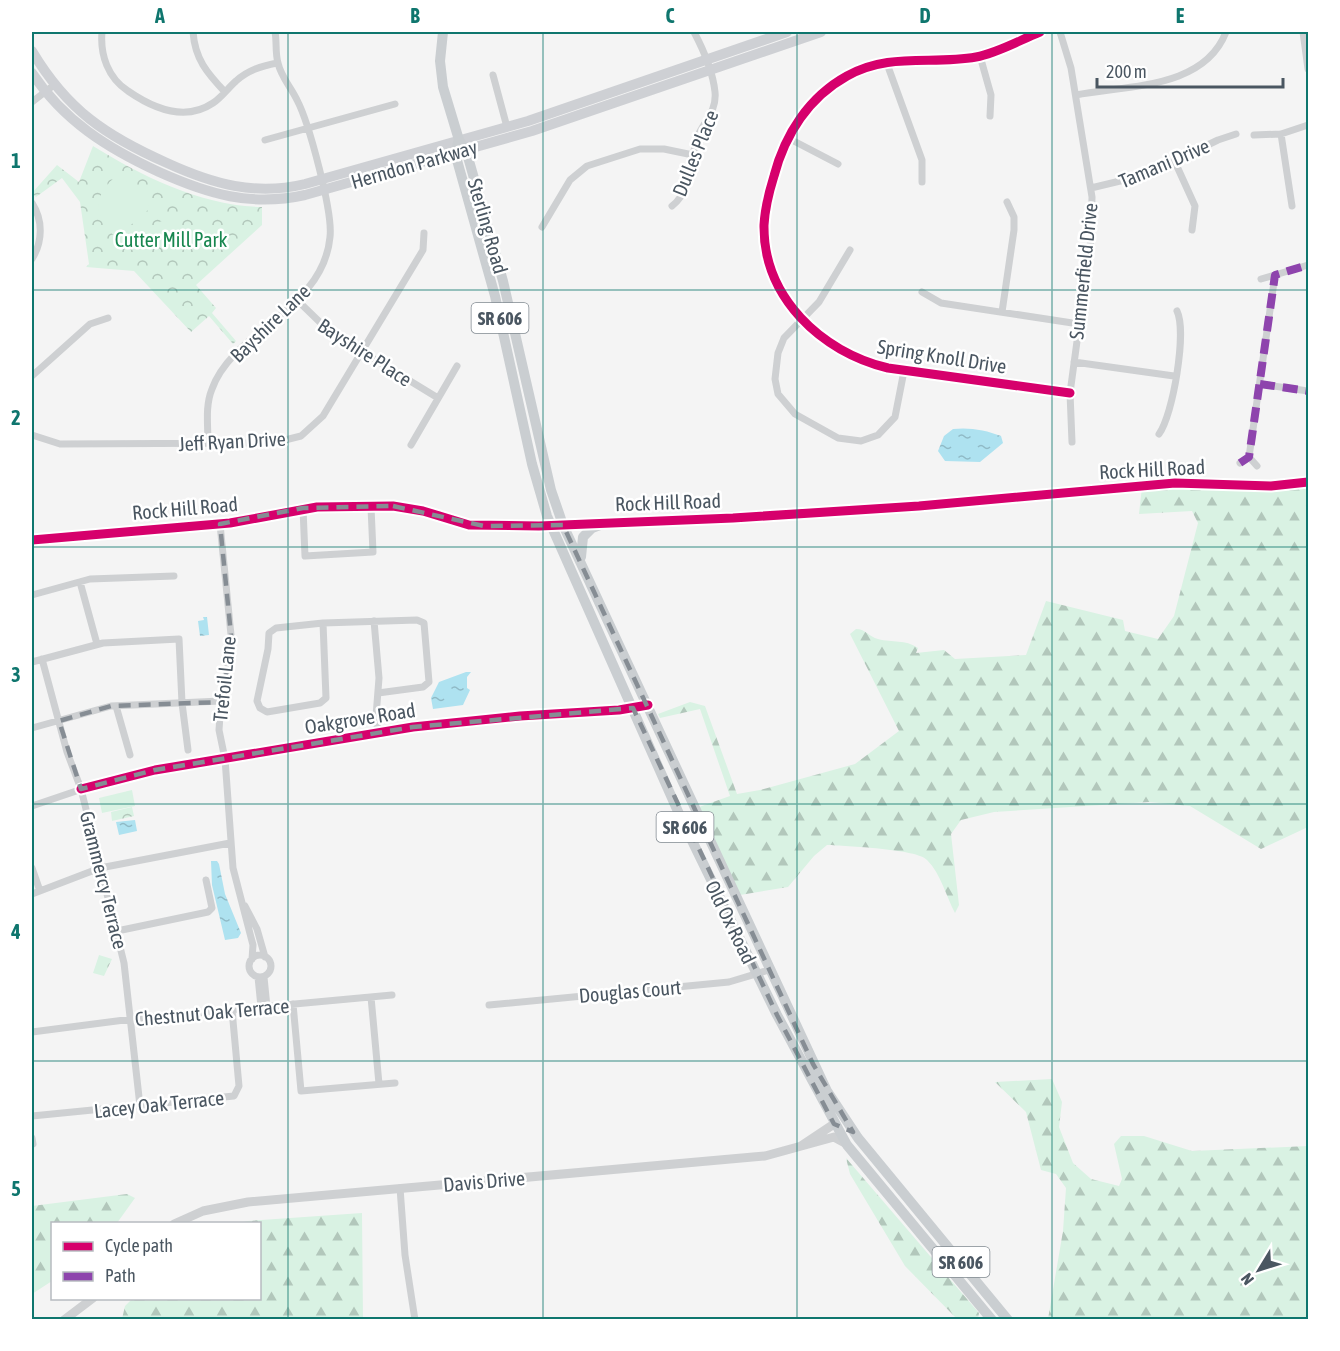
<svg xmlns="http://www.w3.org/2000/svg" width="1340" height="1351" font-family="'Asap Condensed',sans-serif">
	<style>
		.forest { fill: url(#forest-firs) }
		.park { fill: url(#park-crowns) }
		.pitch { fill: #d9f2e3 }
		.water { fill: url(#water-ripples) }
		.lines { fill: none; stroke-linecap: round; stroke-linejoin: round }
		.minor { stroke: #ced0d2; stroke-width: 7 }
		.tertiary { stroke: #ced0d2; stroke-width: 9 }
		.secondary { stroke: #ced0d4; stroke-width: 10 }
		.primary { stroke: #caced1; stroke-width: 10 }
		.quiet { stroke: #8e44ad; stroke-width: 8; stroke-dasharray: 15 8; stroke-linecap: butt }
		.cycleway-casing { stroke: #fff; stroke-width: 13 }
		.cycleway { stroke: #d6006c; stroke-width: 9 }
		.marked { fill: none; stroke: #868d94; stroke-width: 4.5; stroke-dasharray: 12 8; stroke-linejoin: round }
		.grid { fill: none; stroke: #0f766e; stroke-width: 1.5; stroke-opacity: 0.55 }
		.labels { text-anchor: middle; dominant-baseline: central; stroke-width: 5; stroke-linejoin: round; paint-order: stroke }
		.shield { fill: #fff; stroke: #808990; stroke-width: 1.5 }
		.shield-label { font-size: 18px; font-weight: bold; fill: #4a5661 }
		.street-label { font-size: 20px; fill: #4a5661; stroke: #fff }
		.park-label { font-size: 20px; fill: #17864f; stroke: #fff }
		.neatline { fill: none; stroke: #0f766e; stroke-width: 2 }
		.grid-label { font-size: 20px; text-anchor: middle; font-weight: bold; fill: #0f766e }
	</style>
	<defs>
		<pattern id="forest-firs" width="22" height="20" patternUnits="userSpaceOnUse" patternTransform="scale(1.5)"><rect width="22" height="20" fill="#d9f2e3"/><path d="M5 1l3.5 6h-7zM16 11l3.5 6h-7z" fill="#b2c7bb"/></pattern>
		<pattern id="park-crowns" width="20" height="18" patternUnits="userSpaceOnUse" patternTransform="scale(1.5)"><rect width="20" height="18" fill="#d9f2e3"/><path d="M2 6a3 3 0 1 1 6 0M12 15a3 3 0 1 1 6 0" fill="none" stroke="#b2c7bb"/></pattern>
		<pattern id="water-ripples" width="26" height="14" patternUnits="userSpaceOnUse" patternTransform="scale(1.5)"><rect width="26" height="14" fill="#aee2f0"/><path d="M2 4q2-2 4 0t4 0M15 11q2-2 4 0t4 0" fill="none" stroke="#90bac6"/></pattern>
	</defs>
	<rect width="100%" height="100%" fill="#f4f4f4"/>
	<path class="forest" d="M1308 485V827L1261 849 1190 806 1149 802 994 812 961 820 951 834 959 905 955 913C946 896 941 874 927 860 918 849 845 846 827 845L814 856 788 887 740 895 699 807 730 796 700 709 660 718 658 714 690 702 705 706 737 794 760 790 855 764 899 731 850 634 856 629C866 629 869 637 878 639 893 643 905 639 918 648L916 653 944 650 955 659 1026 655 1046 601 1123 620 1125 631 1158 639 1174 616 1198 523 1192 511 1139 514 1142 487C1198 484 1253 497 1308 485Z
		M1052 1079 1062 1102 1059 1127 1073 1163 1091 1179 1119 1186 1122 1179 1114 1144 1121 1136H1144L1192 1151 1308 1146V1319H1048L1063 1231 1066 1188 1056 1174 1041 1170 1026 1112 995 1082Z
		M846 1158 979 1313 978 1319H957L905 1266 850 1174Z
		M127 1194 135 1198 117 1223 52 1224V1281L32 1294V1206Z
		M362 1213 363 1319H122L125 1306 132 1299 260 1298V1224L239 1223 248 1221Z"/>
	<path class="park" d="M93 146C143 177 202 206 262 207V225L196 285 216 308 212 313 236 341 233 344 209 316 191 332 134 271 86 267 89 264 80 202 62 178 36 197 32 193 57 165 79 182Z
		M132 807 134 816 112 821 111 812Z
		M99 955 112 959 104 976 93 973Z"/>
	<path class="pitch" d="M119 173 149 205 148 210 116 238C91 212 93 196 119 173Z
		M156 228a7 7 0 1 1 14 0a7 7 0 1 1-14 0Z
		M150 227 162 241 153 248 141 234Z
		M132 790 135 806 102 813 99 798Z"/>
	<path class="water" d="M953 429C969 427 986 430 1001 436L1003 443 980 462 945 461 938 451 944 436Z
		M203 617H207L209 635 200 636 198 621 204 620Z
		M466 672H471L467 677V688L470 690 463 705 433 709 431 698 439 682Z
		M135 820 137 831 119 835 116 822Z
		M211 861H217L219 864 225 894 241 933 238 938 225 940 212 885Z"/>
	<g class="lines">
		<path class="minor" d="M102 32C100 55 108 78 128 91 154 109 185 122 213 103 222 97 228 88 236 81 248 70 262 66 277 63
			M193 32C195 59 207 73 225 92
			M1040 32C1020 40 998 53 976 57 932 65 889 52 847 76 809 97 785 134 774 176 769 192 765 208 764 225 763 297 821 352 888 368L1070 393
			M1060 32 1071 68 1092 197 1091 238 1070 393 1072 442
			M1303 32 1308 69
			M980 56 991 95 990 116
			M886 61 922 160V182
			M493 75 507 127
			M1076 95C1128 85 1204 89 1226 32
			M32 102 54 85
			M1281 134 1292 206
			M1254 135 1281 134 1308 125
			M788 138 838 164
			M265 140 395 104
			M1175 162 1195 206 1192 230
			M1091 188 1145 175 1218 140 1236 134
			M32 203C43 220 43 241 32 259
			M672 206C692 191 690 160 697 138 703 122 717 112 715 92 713 73 703 49 694 32
			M542 227 570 180 587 166 640 149H664L693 155
			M850 250 819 302 784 338 778 353 775 379 778 394 795 414 838 438 861 441 878 435 895 417 904 371
			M1261 279 1275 275
			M922 292 941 303 1079 324
			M297 300 330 332 438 398
			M1002 312 1014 230V217L1007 202
			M1074 362 1174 376
			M32 376 90 324 108 318
			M1260 384 1308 391
			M1159 434C1173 415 1187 332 1177 311
			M32 435 60 444 273 443 301 436 323 416 423 250 424 233
			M208 443C208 425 205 406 212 389 233 330 323 311 330 237 333 212 309 123 297 100 291 87 281 77 278 63 275 53 277 42 275 32
			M411 445 457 366
			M1249 457 1257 466
			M1240 463 1249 457 1275 275 1308 265
			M303 508 305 556 373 552 371 507
			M220 524 232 645 221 701 219 730 225 759 233 868 253 945 252 959
			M32 540 230 523 295 509 328 506 409 508 456 522 484 526H551
			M80 582 97 644
			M32 595 90 579 174 576
			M374 621 379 678 376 716 378 733
			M323 623 326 698 320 703 267 712 260 708 257 701 268 649 269 633 276 628Z
			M323 623 417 620 424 623 429 682 423 687 378 693
			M42 659 67 752 81 789 124 963 140 1106
			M32 662 103 643 179 639 182 703 188 750
			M116 706 130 755
			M32 728 111 706 221 701
			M32 806 88 787 155 770 337 739 413 727 520 716 619 710 648 705
			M32 868 40 891
			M32 894 100 868 230 843
			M245 906 257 929 265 957
			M117 931 208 912 212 908 206 880
			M249 966a11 11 0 1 1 22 0a11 11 0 1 1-22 0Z
			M258 977 261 1007
			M264 977 267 1007
			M371 997 379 1084
			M293 1004 301 1091 395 1083
			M489 1005 729 982 769 970
			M32 1032 132 1019 392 995
			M32 1116 234 1096 239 1086 232 1010
			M32 1138 33 1144
			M400 1188 405 1255 415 1320"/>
		<path class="tertiary" d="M551 526 919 506 1175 483 1271 486 1308 482
			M801 1146 834 1124
			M174 1224 203 1211 248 1202 765 1156 834 1137 845 1143
			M64 1320 93 1298"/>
		<path class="secondary" d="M32 51C67 110 106 136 167 163 213 184 255 196 305 184L528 121 787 32
			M32 73C64 121 107 148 159 172 208 194 251 207 305 195L532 131 821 32"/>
		<path class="primary" d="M443 32 440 61 443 87 459 140 466 150 503 281 551 490 563 525 827 1091 858 1138 1008 1320
			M459 140 455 153 495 296 532 464 547 516 680 816 777 1015 847 1145 992 1320
			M581 557 583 537 592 528 608 522"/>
		<path class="quiet" d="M1260 384 1308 391
			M1240 463 1249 457 1275 275 1308 265"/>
		<defs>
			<path id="cycleway" d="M1040 32C1020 40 998 53 976 57 932 65 889 52 847 76 809 97 785 134 774 176 769 192 765 208 764 225 763 297 821 352 888 368L1070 393
				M32 540 230 523 317 507 393 506 423 511 469 525 539 526 733 518 919 506 1175 483 1271 486 1308 482
				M81 789 155 770 413 727 520 716 619 710 648 705"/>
		</defs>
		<use href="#cycleway" class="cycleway-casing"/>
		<use href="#cycleway" class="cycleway"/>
	</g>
	<path class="marked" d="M393 506 484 526 563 525 813 1064 853 1132 834 1124 777 1015 633 708 413 727 155 770 81 789 59 721 111 706 221 702 232 645 220 524 303 508Z"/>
	<path class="grid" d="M288 32V1320M543 32V1320M797 32V1320M1052 32V1320M32 290H1308M32 547H1308M32 804H1308M32 1061H1308"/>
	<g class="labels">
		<g class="shield">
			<rect x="471.5" y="303" width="57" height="30" rx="4.5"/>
			<rect x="656.5" y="812" width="57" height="30" rx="4.5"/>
			<rect x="932.5" y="1247" width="57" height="30" rx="4.5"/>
		</g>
		<g class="shield-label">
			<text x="500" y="318">SR 606</text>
			<text x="685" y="827">SR 606</text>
			<text x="961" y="1262">SR 606</text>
		</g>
		<g class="street-label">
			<text transform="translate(695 153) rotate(-68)">Dulles Place</text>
			<text transform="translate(1164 163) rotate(-23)">Tamani Drive</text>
			<text transform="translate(414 164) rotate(-16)">Herndon Parkway</text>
			<text transform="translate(488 226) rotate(74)">Sterling Road</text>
			<text transform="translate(1083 271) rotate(-84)">Summerfield Drive</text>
			<text transform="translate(270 323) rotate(-44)">Bayshire Lane</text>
			<text transform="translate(365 352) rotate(33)">Bayshire Place</text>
			<text transform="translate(942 356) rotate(9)">Spring Knoll Drive</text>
			<text transform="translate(232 441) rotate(-3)">Jeff Ryan Drive</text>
			<text transform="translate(1152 469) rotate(-3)">Rock Hill Road</text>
			<text transform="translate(668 502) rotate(-2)">Rock Hill Road</text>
			<text transform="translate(185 508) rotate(-5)">Rock Hill Road</text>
			<text transform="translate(224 679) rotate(-84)">Trefoil Lane</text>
			<text transform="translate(360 718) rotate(-9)">Oakgrove Road</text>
			<text transform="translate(104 880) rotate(76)">Grammercy Terrace</text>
			<text transform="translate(731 922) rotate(64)">Old Ox Road</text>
			<text transform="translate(630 991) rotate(-5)">Douglas Court</text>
			<text transform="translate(212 1012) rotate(-5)">Chestnut Oak Terrace</text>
			<text transform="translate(159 1104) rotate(-6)">Lacey Oak Terrace</text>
			<text transform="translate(484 1181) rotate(-5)">Davis Drive</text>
		</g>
		<g class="park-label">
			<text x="171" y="239">Cutter Mill Park</text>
		</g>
	</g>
	<rect width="1340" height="1351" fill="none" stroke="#ffffff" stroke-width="66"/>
	<rect x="51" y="1222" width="210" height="78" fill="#ffffff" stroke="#b7bbc0" stroke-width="1.5"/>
	<rect x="63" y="1242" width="30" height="9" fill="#d6006c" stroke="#b7bbc0" stroke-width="1.5"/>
	<text x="105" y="1252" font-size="18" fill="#4a5661">Cycle path</text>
	<rect x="63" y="1272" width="30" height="9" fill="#8e44ad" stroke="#b7bbc0" stroke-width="1.5"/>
	<text x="105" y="1282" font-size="18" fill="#4a5661">Path</text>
	<g transform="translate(1259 1270) rotate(232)" stroke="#ffffff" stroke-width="4.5" paint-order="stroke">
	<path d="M0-4.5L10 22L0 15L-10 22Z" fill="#4a5661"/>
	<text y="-9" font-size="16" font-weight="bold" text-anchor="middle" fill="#4a5661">N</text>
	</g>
	<path d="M1097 78v9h186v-9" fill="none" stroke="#4a5661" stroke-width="3"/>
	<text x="1106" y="78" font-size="18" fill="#4a5661" stroke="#ffffff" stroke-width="4.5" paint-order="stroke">200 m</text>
	<rect x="33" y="33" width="1274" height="1285" class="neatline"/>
	<g class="grid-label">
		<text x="160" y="23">A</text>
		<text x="415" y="23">B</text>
		<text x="670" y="23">C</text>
		<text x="925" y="23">D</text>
		<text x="1180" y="23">E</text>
		<text x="16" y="168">1</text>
		<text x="16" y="425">2</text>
		<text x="16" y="682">3</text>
		<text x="16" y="939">4</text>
		<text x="16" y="1196">5</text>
	</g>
</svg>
